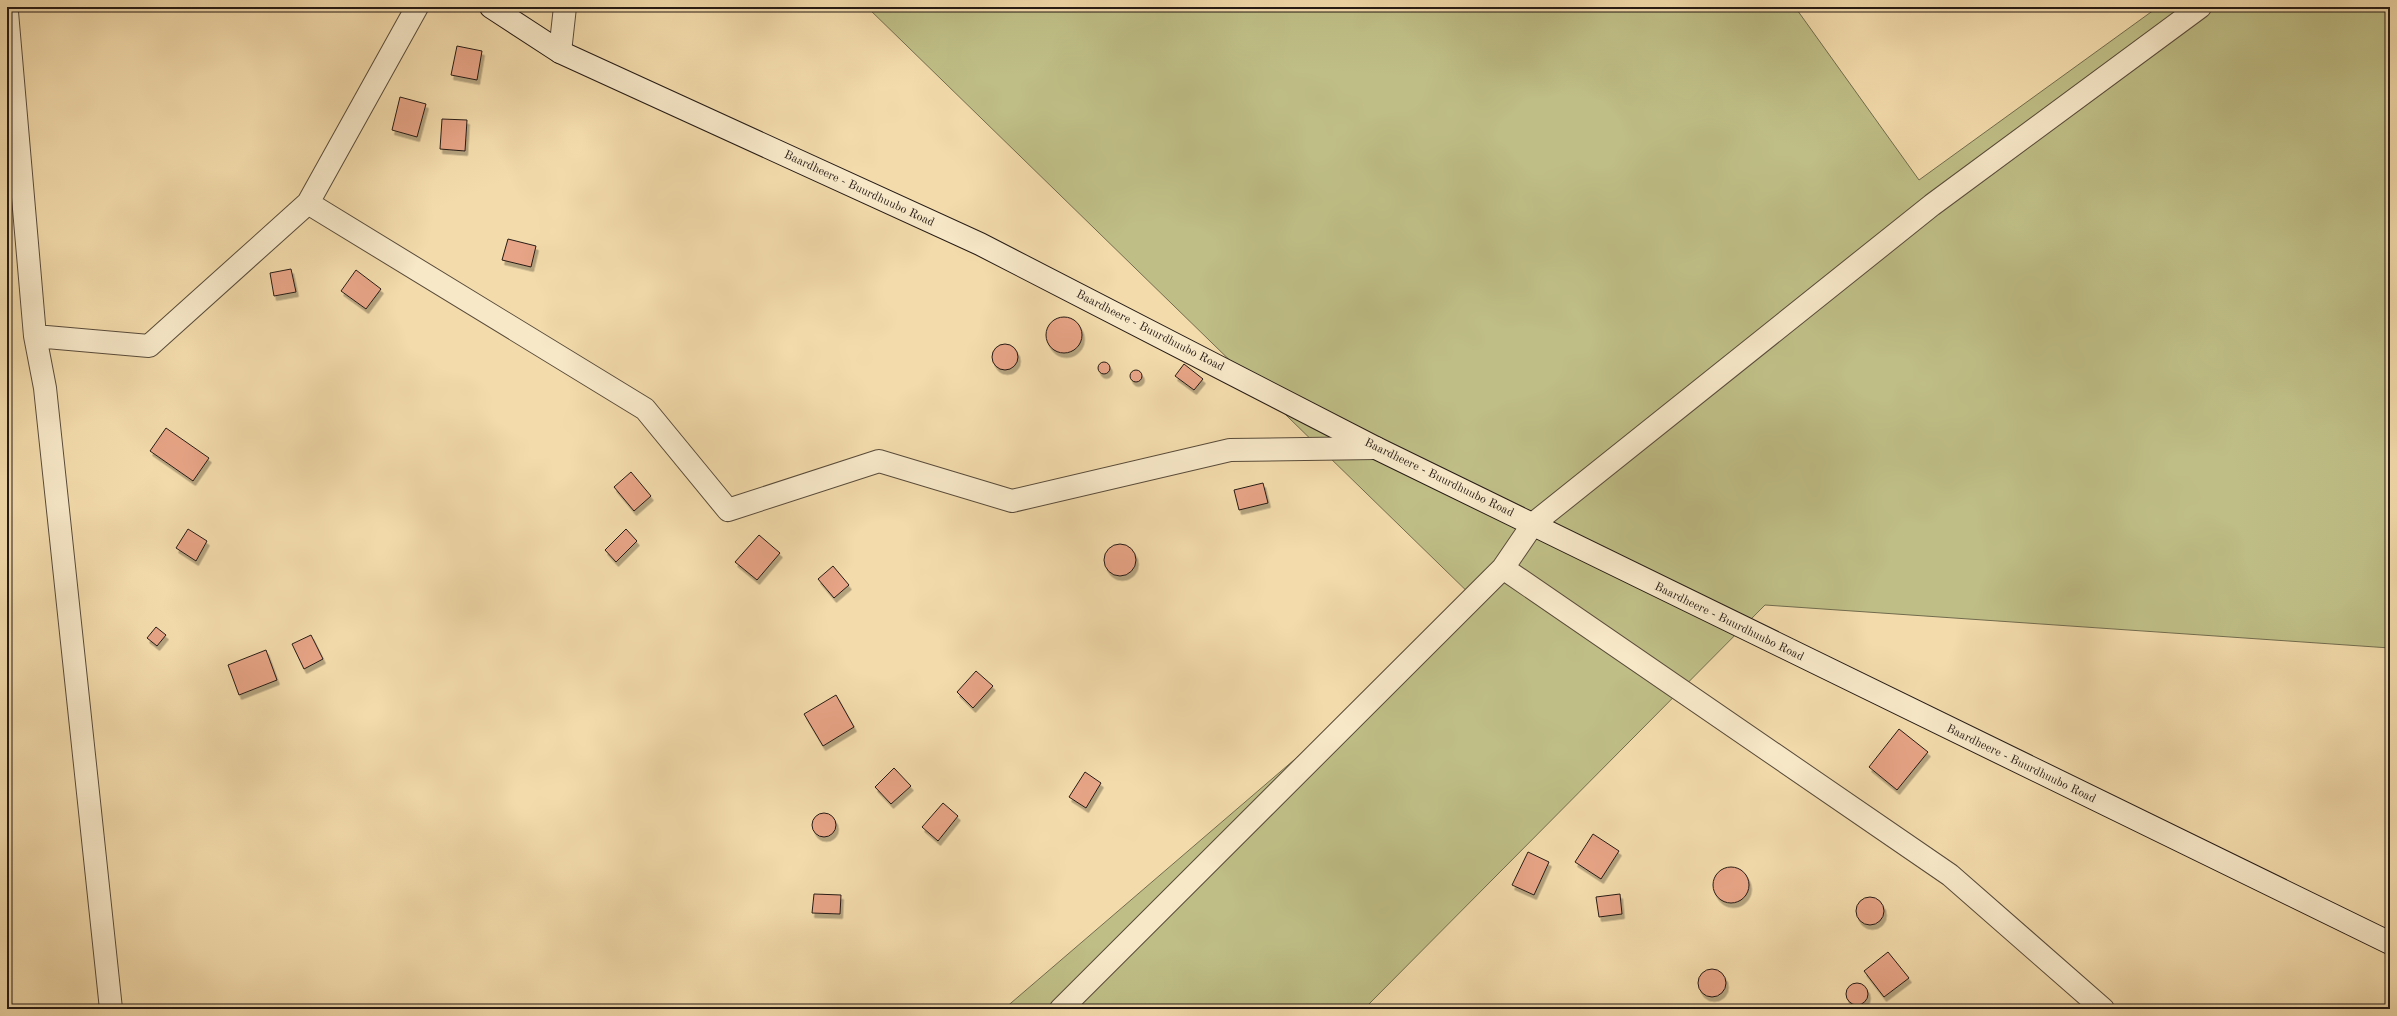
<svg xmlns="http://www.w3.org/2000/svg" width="2397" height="1016" font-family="'Old Standard TT',serif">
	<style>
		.green { fill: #bfbe86; stroke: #726c4e }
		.building { fill: #e7a486; stroke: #261b15; filter: url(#shadow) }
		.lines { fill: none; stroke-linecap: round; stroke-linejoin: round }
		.street-casing { stroke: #594b3a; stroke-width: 24 }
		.secondary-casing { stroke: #261b15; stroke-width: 24 }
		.street { stroke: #f7e8c8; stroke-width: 22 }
		.secondary { stroke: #f7e8c8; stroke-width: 22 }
		.labels { text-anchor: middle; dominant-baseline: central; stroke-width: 3; stroke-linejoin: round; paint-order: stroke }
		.street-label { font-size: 12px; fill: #261b15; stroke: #f7e8c8 }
	</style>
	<defs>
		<filter id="shadow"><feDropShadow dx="2.5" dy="4.5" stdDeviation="0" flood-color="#0004"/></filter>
	</defs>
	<rect width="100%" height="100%" fill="#f3dbab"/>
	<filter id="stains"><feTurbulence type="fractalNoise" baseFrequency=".005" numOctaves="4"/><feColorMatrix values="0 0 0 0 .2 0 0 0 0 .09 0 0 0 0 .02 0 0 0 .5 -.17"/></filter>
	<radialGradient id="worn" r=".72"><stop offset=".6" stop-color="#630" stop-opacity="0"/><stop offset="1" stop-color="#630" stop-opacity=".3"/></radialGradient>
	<path class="green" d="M867 7H1795L1919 180 2158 7H2390V648L1765 605 1364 1009H1004L1478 602Z"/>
	<path class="building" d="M457 46 482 51 477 80 451 75Z
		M400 97 426 104 417 137 392 130Z
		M442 119 467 120 465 151 440 149Z
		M508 239 536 246 531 267 502 260Z
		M291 269 296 292 274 296 270 273Z
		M356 270 381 289 366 309 341 291Z
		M1046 335a18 18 0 1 1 36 0a18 18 0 1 1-36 0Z
		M992 357a13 13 0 1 1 26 0a13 13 0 1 1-26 0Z
		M1098 368a6 6 0 1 1 12 0a6 6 0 1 1-12 0Z
		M1184 364 1203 379 1194 390 1175 376Z
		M1130 376a6 6 0 1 1 12 0a6 6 0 1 1-12 0Z
		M166 428 209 458 193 481 150 451Z
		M631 472 651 496 634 511 614 487Z
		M1263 483 1268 503 1239 510 1234 490Z
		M188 529 207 541 196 561 176 548Z
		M626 529 637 541 616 562 605 550Z
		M759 535 780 553 757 580 735 562Z
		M1104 560a16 16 0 1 1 32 0a16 16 0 1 1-32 0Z
		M833 566 849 585 834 598 818 579Z
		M156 627 166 635 157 646 147 638Z
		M311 635 323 659 304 669 292 644Z
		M266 650 277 680 239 695 228 665Z
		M976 671 993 686 973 708 957 692Z
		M836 695 854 727 823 746 804 714Z
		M1899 729 1928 752 1897 790 1869 767Z
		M894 768 911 786 891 804 875 787Z
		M1085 772 1101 783 1086 808 1069 797Z
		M943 803 958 816 938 841 922 827Z
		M812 825a12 12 0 1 1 24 0a12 12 0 1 1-24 0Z
		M1593 834 1619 851 1601 879 1575 862Z
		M1528 852 1549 862 1534 895 1512 885Z
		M1713 885a18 18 0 1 1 36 0a18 18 0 1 1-36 0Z
		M814 894 841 895 840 914 812 913Z
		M1620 894 1622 914 1599 917 1596 897Z
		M1856 911a14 14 0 1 1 28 0a14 14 0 1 1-28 0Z
		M1888 952 1909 978 1884 997 1864 971Z
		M1698 983a14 14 0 1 1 28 0a14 14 0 1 1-28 0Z
		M1846 994a11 11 0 1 1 22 0a11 11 0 1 1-22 0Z"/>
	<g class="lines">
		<defs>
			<path id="street" d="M7 12 35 336 149 346 308 203 417 7
				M560 52 565 7
				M308 203 645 409 728 510 879 461 1012 501 1230 450 1376 448
				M35 336 45 388 111 1009
				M1061 1009 1503 568
				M2103 1009 1950 875 1503 568 1533 524 1932 205 2200 7"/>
			<path id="secondary" d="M491 7 560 52 980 244 1376 448 2390 943"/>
		</defs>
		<use href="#street" class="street-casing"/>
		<use href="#secondary" class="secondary-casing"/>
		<use href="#street" class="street"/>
		<use href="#secondary" class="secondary"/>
	</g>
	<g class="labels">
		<g class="street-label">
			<text transform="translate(859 189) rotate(25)">Baardheere - Buurdhuubo Road</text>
			<text transform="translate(1150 331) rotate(27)">Baardheere - Buurdhuubo Road</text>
			<text transform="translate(1439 478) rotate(26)">Baardheere - Buurdhuubo Road</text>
			<text transform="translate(1729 622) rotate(26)">Baardheere - Buurdhuubo Road</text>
			<text transform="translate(2021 764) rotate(26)">Baardheere - Buurdhuubo Road</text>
		</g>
	</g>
	<rect width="2397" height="1016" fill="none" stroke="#f3dbab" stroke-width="24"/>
	<rect x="8" y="8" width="2381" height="1000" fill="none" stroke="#261b15" stroke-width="2"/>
	<rect x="12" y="12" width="2373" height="992" fill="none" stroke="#261b15"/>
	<rect width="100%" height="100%" filter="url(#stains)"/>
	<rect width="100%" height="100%" fill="url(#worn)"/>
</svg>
